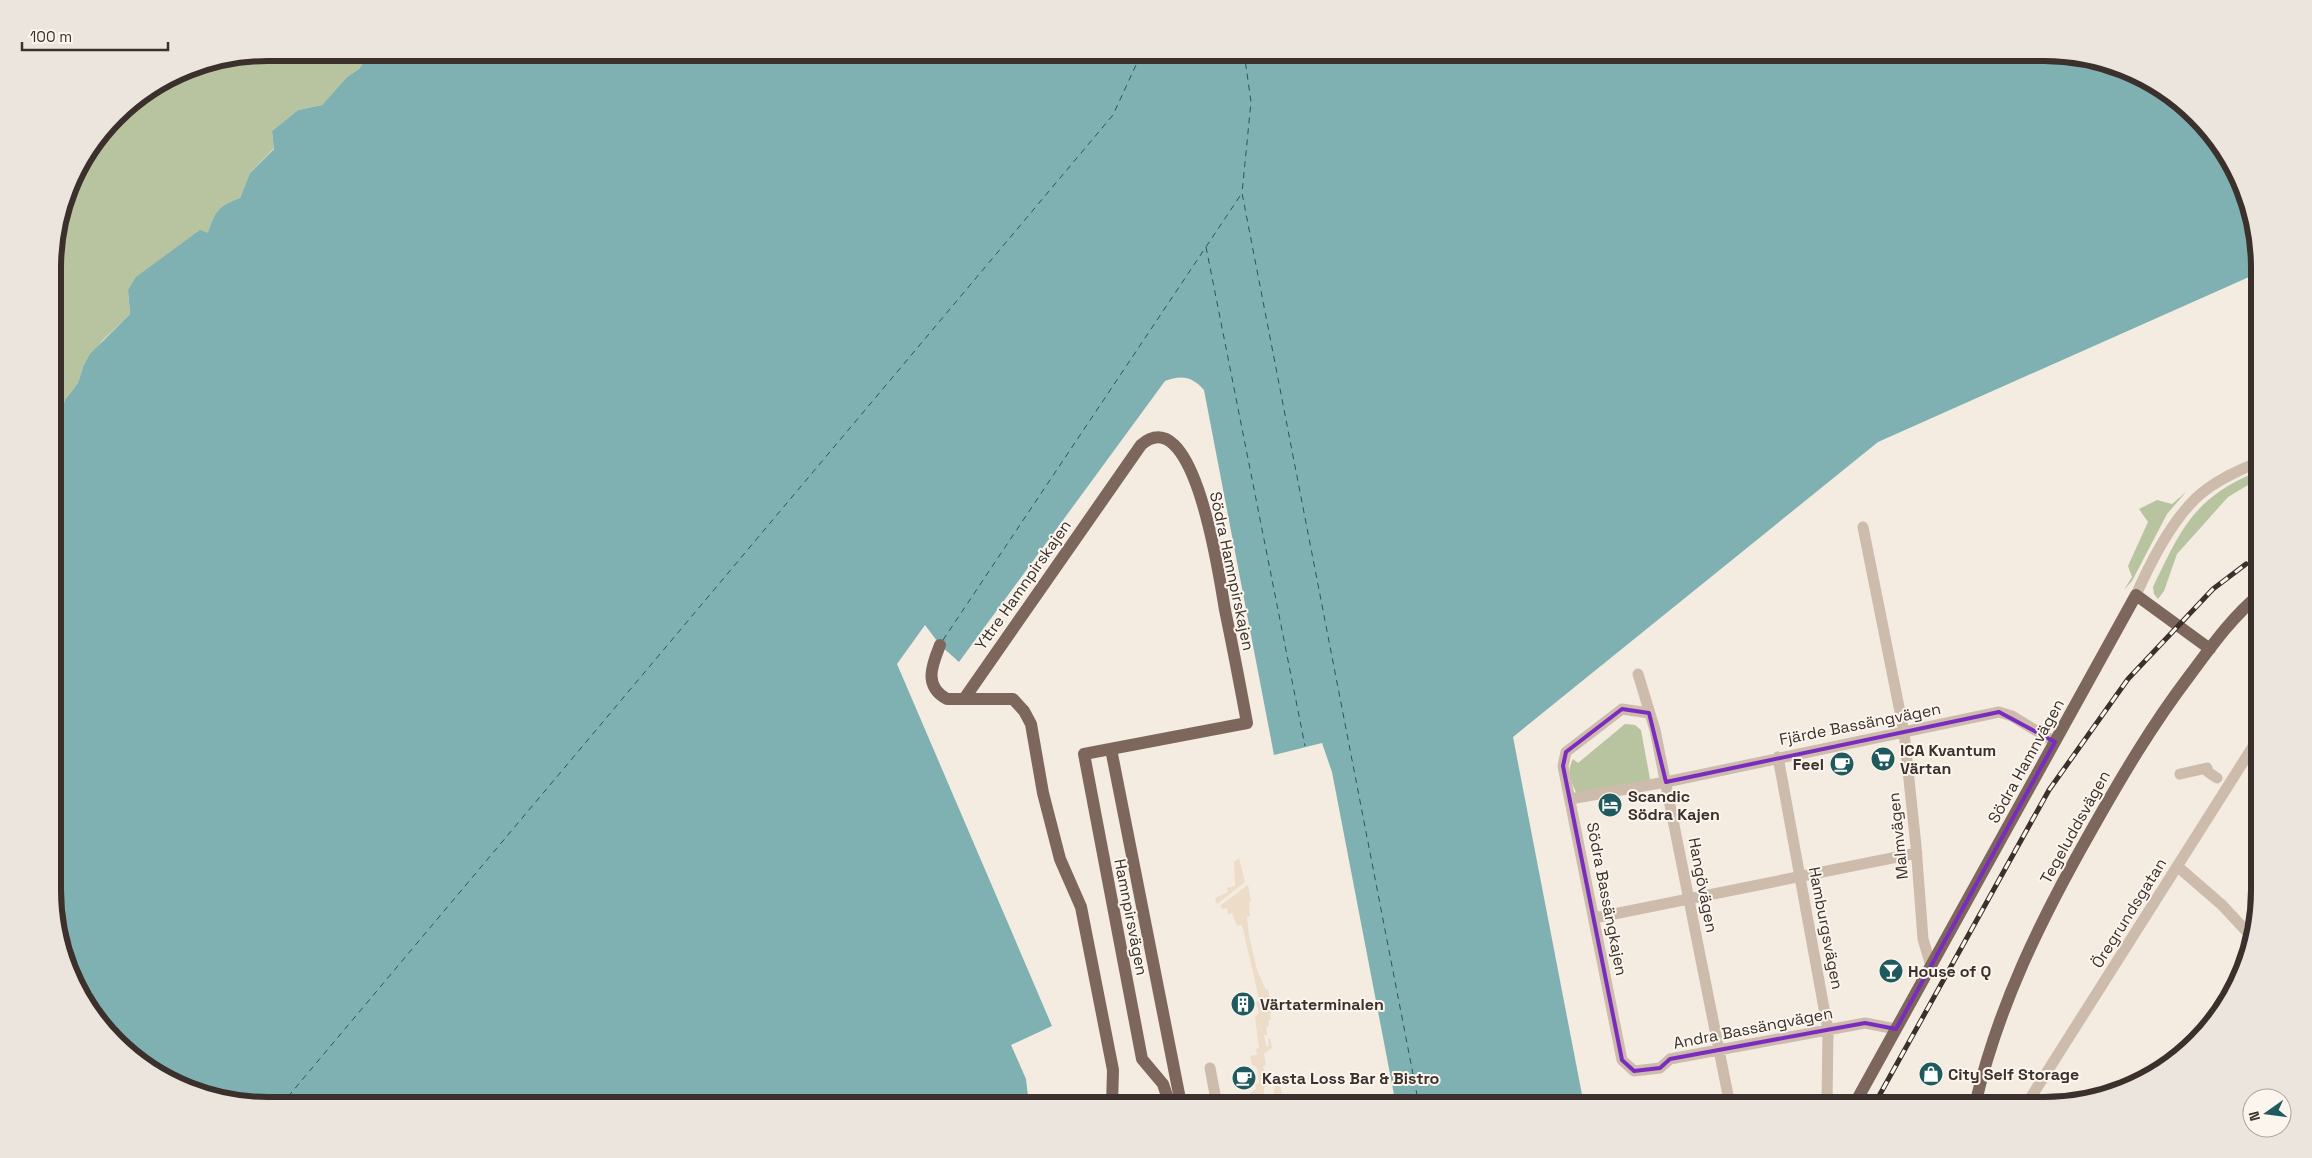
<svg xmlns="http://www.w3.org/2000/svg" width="2312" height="1158" font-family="'Space Grotesk',sans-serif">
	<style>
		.green { fill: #b8c4a0 }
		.plaza { fill: #ecdcc8 }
		.water { fill: #7fb0b2 }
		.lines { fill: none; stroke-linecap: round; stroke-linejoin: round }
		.ferry { stroke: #1f5a5e; stroke-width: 1; stroke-dasharray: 6 5; stroke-linecap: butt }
		.minor { stroke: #cdbbac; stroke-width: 11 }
		.major { stroke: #7d675c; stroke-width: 12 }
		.rail-casing { stroke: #3b302b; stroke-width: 5 }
		.rail { stroke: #fbf5ee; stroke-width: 3; stroke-dasharray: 9; stroke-linecap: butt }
		.marked { fill: none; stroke: #7b2cbf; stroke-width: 4; stroke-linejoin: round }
		.labels { text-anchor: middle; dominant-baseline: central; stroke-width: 4; stroke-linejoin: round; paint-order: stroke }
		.street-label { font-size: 16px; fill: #3b302b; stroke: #fbf5ee }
		.poi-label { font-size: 16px; font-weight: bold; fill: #3b302b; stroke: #fbf5ee; text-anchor: start }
		.rim { fill: none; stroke: #3b302b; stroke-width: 6 }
	</style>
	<rect width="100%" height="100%" fill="#f4ebe1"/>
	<path class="green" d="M268 53H369L359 69 347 77 322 105 298 110 272 131 274 148 250 173 240 198C218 206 215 211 208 234L128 290 130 314 102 341 83 367 78 383 65 400 60 416 61 463 53 467V254L75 173 126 106 186 69Z
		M2258 471V479L2228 497 2177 554 2164 591 2158 599 2154 594 2153 587C2182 527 2194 498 2258 471Z
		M2186 492 2167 514 2132 581 2124 590 2132 577 2128 566 2148 522 2139 509 2157 500 2172 504Z
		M1625 724 1635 725 1641 730 1650 779 1649 781 1577 794C1571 782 1566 772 1573 759L1578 763Z"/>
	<path class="plaza" d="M1239 858 1245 882 1217 904 1215 898 1228 892 1227 888 1235 886 1234 862Z
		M1248 885 1251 901 1249 902 1250 916 1247 917 1249 936 1257 970 1266 990 1268 989 1272 1012 1270 1013 1271 1019 1268 1020 1269 1026 1266 1027 1267 1035H1264L1266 1046H1269L1268 1039 1270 1038 1272 1048 1264 1054 1266 1065 1263 1066 1267 1087H1264L1263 1105H1246L1245 1103 1251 1100 1250 1093 1256 1089 1255 1084 1259 1083 1257 1068 1252 1064 1250 1056 1257 1055 1256 1049 1259 1048 1255 1017 1259 1013 1256 1002 1259 1001 1255 981 1242 925 1237 926 1232 913 1228 914 1227 908 1222 909 1221 905Z
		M1277 1072 1283 1099 1280 1100 1281 1105H1272Z"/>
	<path class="water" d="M369 53H2044L2139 75 2186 106 2223 148 2258 240V273L1878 442 1513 737 1584 1105H1396L1332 772 1322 743 1274 755 1204 390C1192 376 1181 375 1165 381L959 662 940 645 925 625 897 664 1052 1026 1011 1045 1026 1079 1029 1105H268L173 1083 97 1021 69 973 54 918 53 467 61 464 57 460 60 416 65 400 78 383 83 367 90 354 130 314 128 290 136 277 200 230 208 233C215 211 218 206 240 198L250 173 274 149 272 131 298 110 322 105 347 77 359 69Z"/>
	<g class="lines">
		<path class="ferry" d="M1244 52 1251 102 1242 193 1419 1105
			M1206 247 1305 746
			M943 640 1242 193
			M281 1105 1113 115 1142 52"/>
		<path class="minor" d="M1863 527 1904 732 1916 846 1923 939 1931 966
			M2136 595C2151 561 2176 511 2207 489 2223 477 2240 470 2258 462
			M1638 674 1655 730 1730 1105
			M1649 713 1622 709 1566 752 1563 766 1622 1060 1634 1071 1660 1068 1670 1059 1865 1023 1896 1029
			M1778 757 1828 1030 1827 1105
			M2180 774 2207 768 2208 772 2217 778
			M1570 799 1666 782 1999 712 2012 716 2055 742
			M2177 866 2222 905 2249 934
			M1594 918 1917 853
			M1210 1068 1217 1105
			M2026 1105 2259 737"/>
		<path class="major" d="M940 645C932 665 923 686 947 699H1013L1024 711 1031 724 1043 793 1060 859 1081 907 1113 1070 1112 1105
			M964 699 1141 445C1195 398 1220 582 1225 610 1233 648 1240 685 1247 723L1084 754 1142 1059 1163 1084 1170 1105
			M1111 749 1179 1094 1175 1105
			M1854 1105 2136 595 2210 649
			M1975 1105C1998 1006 2041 919 2091 831 2122 776 2152 725 2190 675 2211 647 2232 617 2259 595"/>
		<defs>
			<path id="rail" d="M1874 1105 2049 790 2128 679 2213 589 2246 564"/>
		</defs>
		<use href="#rail" class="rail-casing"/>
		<use href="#rail" class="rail"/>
	</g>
	<path class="marked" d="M1622 709 1649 713 1666 782 1999 712 2055 742 1896 1029 1865 1023 1832 1029 1670 1059 1660 1068 1634 1071 1622 1060 1563 766 1566 752Z"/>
	<defs>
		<symbol id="supermarket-disc" viewBox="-11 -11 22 22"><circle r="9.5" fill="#1f5a5e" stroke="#fbf5ee"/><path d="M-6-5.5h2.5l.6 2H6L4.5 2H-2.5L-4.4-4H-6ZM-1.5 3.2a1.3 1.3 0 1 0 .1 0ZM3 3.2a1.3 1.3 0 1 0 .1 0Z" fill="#fff"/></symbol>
		<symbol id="cafe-disc" viewBox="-11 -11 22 22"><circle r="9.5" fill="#1f5a5e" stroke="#fbf5ee"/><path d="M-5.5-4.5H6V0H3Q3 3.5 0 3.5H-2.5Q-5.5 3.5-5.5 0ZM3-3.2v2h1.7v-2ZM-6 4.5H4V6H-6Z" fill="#fff"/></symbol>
		<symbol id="hotel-disc" viewBox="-11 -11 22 22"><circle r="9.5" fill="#1f5a5e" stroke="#fbf5ee"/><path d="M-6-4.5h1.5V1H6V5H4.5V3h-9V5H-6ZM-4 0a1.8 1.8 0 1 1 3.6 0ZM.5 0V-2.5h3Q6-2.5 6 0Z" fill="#fff"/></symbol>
		<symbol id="bar-disc" viewBox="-11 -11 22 22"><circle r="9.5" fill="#1f5a5e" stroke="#fbf5ee"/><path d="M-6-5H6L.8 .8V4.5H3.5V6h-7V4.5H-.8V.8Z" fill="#fff"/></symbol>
		<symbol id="building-disc" viewBox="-11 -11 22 22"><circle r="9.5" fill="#1f5a5e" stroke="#fbf5ee"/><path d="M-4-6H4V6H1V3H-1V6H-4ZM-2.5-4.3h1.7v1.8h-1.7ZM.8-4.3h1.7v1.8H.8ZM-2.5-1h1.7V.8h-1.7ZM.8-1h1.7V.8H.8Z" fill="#fff"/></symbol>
		<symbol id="shop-disc" viewBox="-11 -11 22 22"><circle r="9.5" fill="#1f5a5e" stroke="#fbf5ee"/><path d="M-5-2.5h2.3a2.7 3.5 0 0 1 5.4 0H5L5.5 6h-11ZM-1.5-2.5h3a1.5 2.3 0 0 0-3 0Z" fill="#fff"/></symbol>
	</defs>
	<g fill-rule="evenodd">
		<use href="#supermarket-disc" x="1869" y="745" width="28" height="28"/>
		<use href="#cafe-disc" x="1828" y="750" width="28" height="28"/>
		<use href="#hotel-disc" x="1596" y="791" width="28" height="28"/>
		<use href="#bar-disc" x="1877" y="957" width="28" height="28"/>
		<use href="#building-disc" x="1229" y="990" width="28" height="28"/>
		<use href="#shop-disc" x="1917" y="1060" width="28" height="28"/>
		<use href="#cafe-disc" x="1230" y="1064" width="28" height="28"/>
	</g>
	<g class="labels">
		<g class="street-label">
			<text transform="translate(1232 571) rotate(78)">Södra Hamnpirskajen</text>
			<text transform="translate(1023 585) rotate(-55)">Yttre Hamnpirskajen</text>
			<text transform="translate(1860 724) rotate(-11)">Fjärde Bassängvägen</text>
			<text transform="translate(2026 761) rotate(-61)">Södra Hamnvägen</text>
			<text transform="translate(2075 827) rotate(-61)">Tegeluddsvägen</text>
			<text transform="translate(1898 836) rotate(-96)">Malmvägen</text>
			<text transform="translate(1703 885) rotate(79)">Hangövägen</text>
			<text transform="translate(1607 899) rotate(79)">Södra Bassängkajen</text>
			<text transform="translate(2129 913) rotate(-58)">Öregrundsgatan</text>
			<text transform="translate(1131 917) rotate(79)">Hamnpirsvägen</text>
			<text transform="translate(1826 928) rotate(79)">Hamburgsvägen</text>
			<text transform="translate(1753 1028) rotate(-11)">Andra Bassängvägen</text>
		</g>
		<g class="poi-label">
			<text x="1900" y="750">ICA Kvantum<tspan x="1900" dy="18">Värtan</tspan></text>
			<text x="1824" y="764" text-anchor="end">Feel</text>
			<text x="1628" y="796">Scandic<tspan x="1628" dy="18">Södra Kajen</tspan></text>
			<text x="1908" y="971">House of Q</text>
			<text x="1260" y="1004">Värtaterminalen</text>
			<text x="1948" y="1074">City Self Storage</text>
			<text x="1262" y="1078">Kasta Loss Bar &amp; Bistro</text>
		</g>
	</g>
	<path d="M0 0H2312V1158H0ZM268 61H2044A207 207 0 0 1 2251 268V890A207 207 0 0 1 2044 1097H268A207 207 0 0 1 61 890V268A207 207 0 0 1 268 61Z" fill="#ece5de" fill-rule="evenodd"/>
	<path class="rim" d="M268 61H2044A207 207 0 0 1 2251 268V890A207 207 0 0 1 2044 1097H268A207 207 0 0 1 61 890V268A207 207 0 0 1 268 61Z"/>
	<g transform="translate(2267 1113) rotate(256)"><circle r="24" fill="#fbf5ee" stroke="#aea6a0"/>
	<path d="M0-4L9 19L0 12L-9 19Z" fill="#1f5a5e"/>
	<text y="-8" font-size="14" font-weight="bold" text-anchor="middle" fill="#3b302b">N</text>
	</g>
	<path d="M22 42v8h146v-8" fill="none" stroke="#3b302b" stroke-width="2.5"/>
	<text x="30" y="42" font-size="15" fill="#3b302b" stroke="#fbf5ee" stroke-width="4" paint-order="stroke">100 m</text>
</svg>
